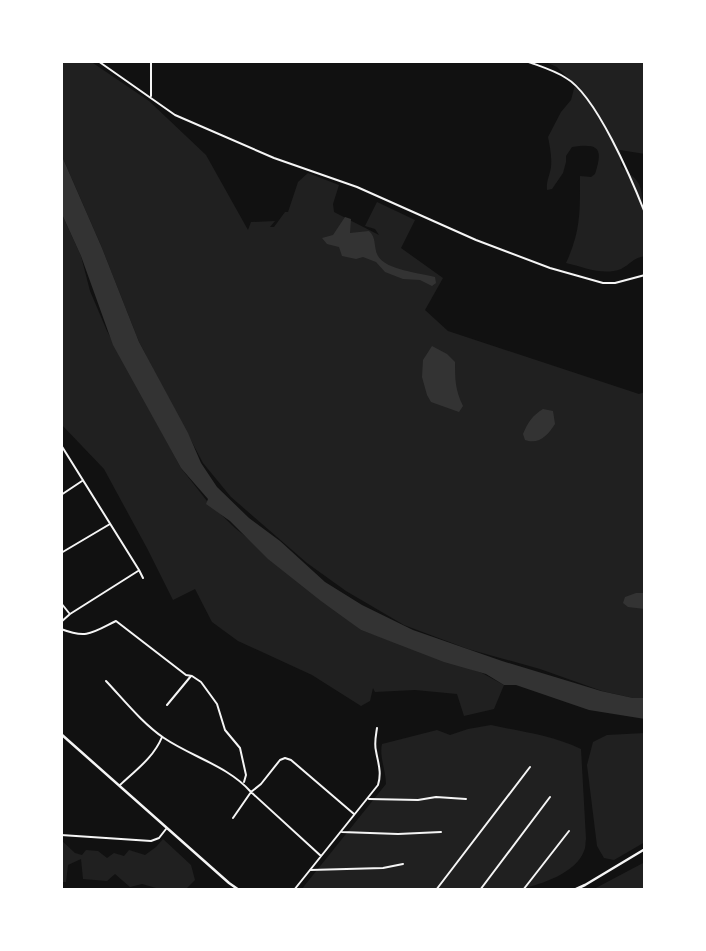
<svg xmlns="http://www.w3.org/2000/svg" width="706" height="951" font-family="'DM Sans',sans-serif">
	<style>
		.green { fill: #202020 }
		.water { fill: #333 }
		.lines { fill: none; stroke-linecap: round; stroke-linejoin: round }
		.minor { stroke: #f5f5f5; stroke-width: 2 }
		.secondary { stroke: #f5f5f5; stroke-width: 2.5 }
	</style>
	<rect width="100%" height="100%" fill="#111"/>
	<path class="green" d="M61 61H90L149 101 206 155 248 230 251 222 275 221 270 227H274L285 212H288L298 182 308 173 339 185 333 204 334 212 379 235 375 229 365 226 377 202 415 220 401 248 443 278 425 310 448 331 639 394 645 392V698H633L602 691 540 669 468 649 404 625 346 591 307 563 231 497 203 463 139 342 102 248 61 154Z
		M543 61H645V154L620 150 621 166C627 172 635 177 639 184 644 195 641 208 645 220V256C632 258 631 264 621 269 603 276 584 267 566 263 581 231 580 211 580 176L591 177 595 174C603 149 600 143 572 147L566 156V162L563 173 552 189 547 190C546 181 550 175 551 167 552 157 550 147 548 137L561 112 571 100 575 85 557 67Z
		M61 212 81 256 90 291 107 331 181 468 207 501 235 528 361 630 482 673 504 685 494 709 464 716 457 694 415 690 375 692 373 688 370 701 361 706 312 675 238 641 212 622 195 589 173 600 148 550 104 469 61 424Z
		M491 725C522 732 552 735 581 749L586 839C585 843 586 847 584 851 576 873 542 884 521 889L301 890 386 784C386 771 379 756 382 744L437 730 450 735 468 729Z
		M645 733V842L614 860 604 858 597 846 587 765 593 742 607 735Z
		M163 839 191 865 195 880 185 890 156 888 142 884 130 887 115 874 107 881 83 879 81 859 68 865 66 882H61V840L75 853 82 855 86 850 98 851 107 858 114 853 124 856 129 850 145 855 156 847Z
		M645 862V890H592Z"/>
	<path class="water" d="M61 154 102 248 139 342 188 433 201 463 217 487 249 518 280 541 325 582 362 605 413 630 502 661 601 691 633 698H645V719L589 710 516 685H504L486 674 444 662 361 630 321 601 268 559 230 521 206 504 208 499 181 468 113 345 81 256 61 212Z
		M345 217 351 219 350 233 369 231C377 238 373 247 378 256 386 270 420 273 435 277L436 283 432 286 420 280 403 279 385 272 376 262 363 257 356 259 342 256 339 247 327 244 322 238 333 235Z
		M432 346 447 354 455 362C455 379 455 390 463 406L459 412 431 402 427 395 422 377 423 360Z
		M543 409 553 411 555 424C548 435 539 445 525 440L523 434C528 422 532 416 543 409Z
		M636 593H645V609L628 607 623 603 625 597Z"/>
	<g class="lines">
		<path class="minor" d="M98 61 175 115 274 158 357 187 476 240 550 268 603 283H615L645 275
			M526 61C539 66 554 70 566 78 596 95 632 180 645 213
			M151 96V61
			M61 445 139 570 143 578
			M61 495 82 481
			M61 553 110 524
			M61 603 69 613
			M61 622 70 614 138 571
			M61 629C87 639 92 633 116 621L186 675 192 676 201 682 217 704 225 730 240 748 246 775 244 782
			M106 681C124 700 142 723 164 738 192 757 228 766 251 792L321 856
			M167 705 191 676
			M120 785C136 770 154 757 162 737
			M369 799 418 800 436 797 466 799
			M233 818 251 792 261 784 280 760 285 758 291 760 354 814
			M342 832 398 834 441 832
			M61 835 151 841 159 838 166 829
			M310 870 383 868 403 864
			M294 890 378 785C382 772 378 763 376 751 374 743 376 735 377 728
			M436 890 530 767
			M480 890 550 797
			M523 890 569 831"/>
		<path class="secondary" d="M61 734 229 883 239 890
			M574 890 585 885 645 849"/>
	</g>
	<rect width="706" height="951" fill="none" stroke="#ffffff" stroke-width="126"/>
</svg>
